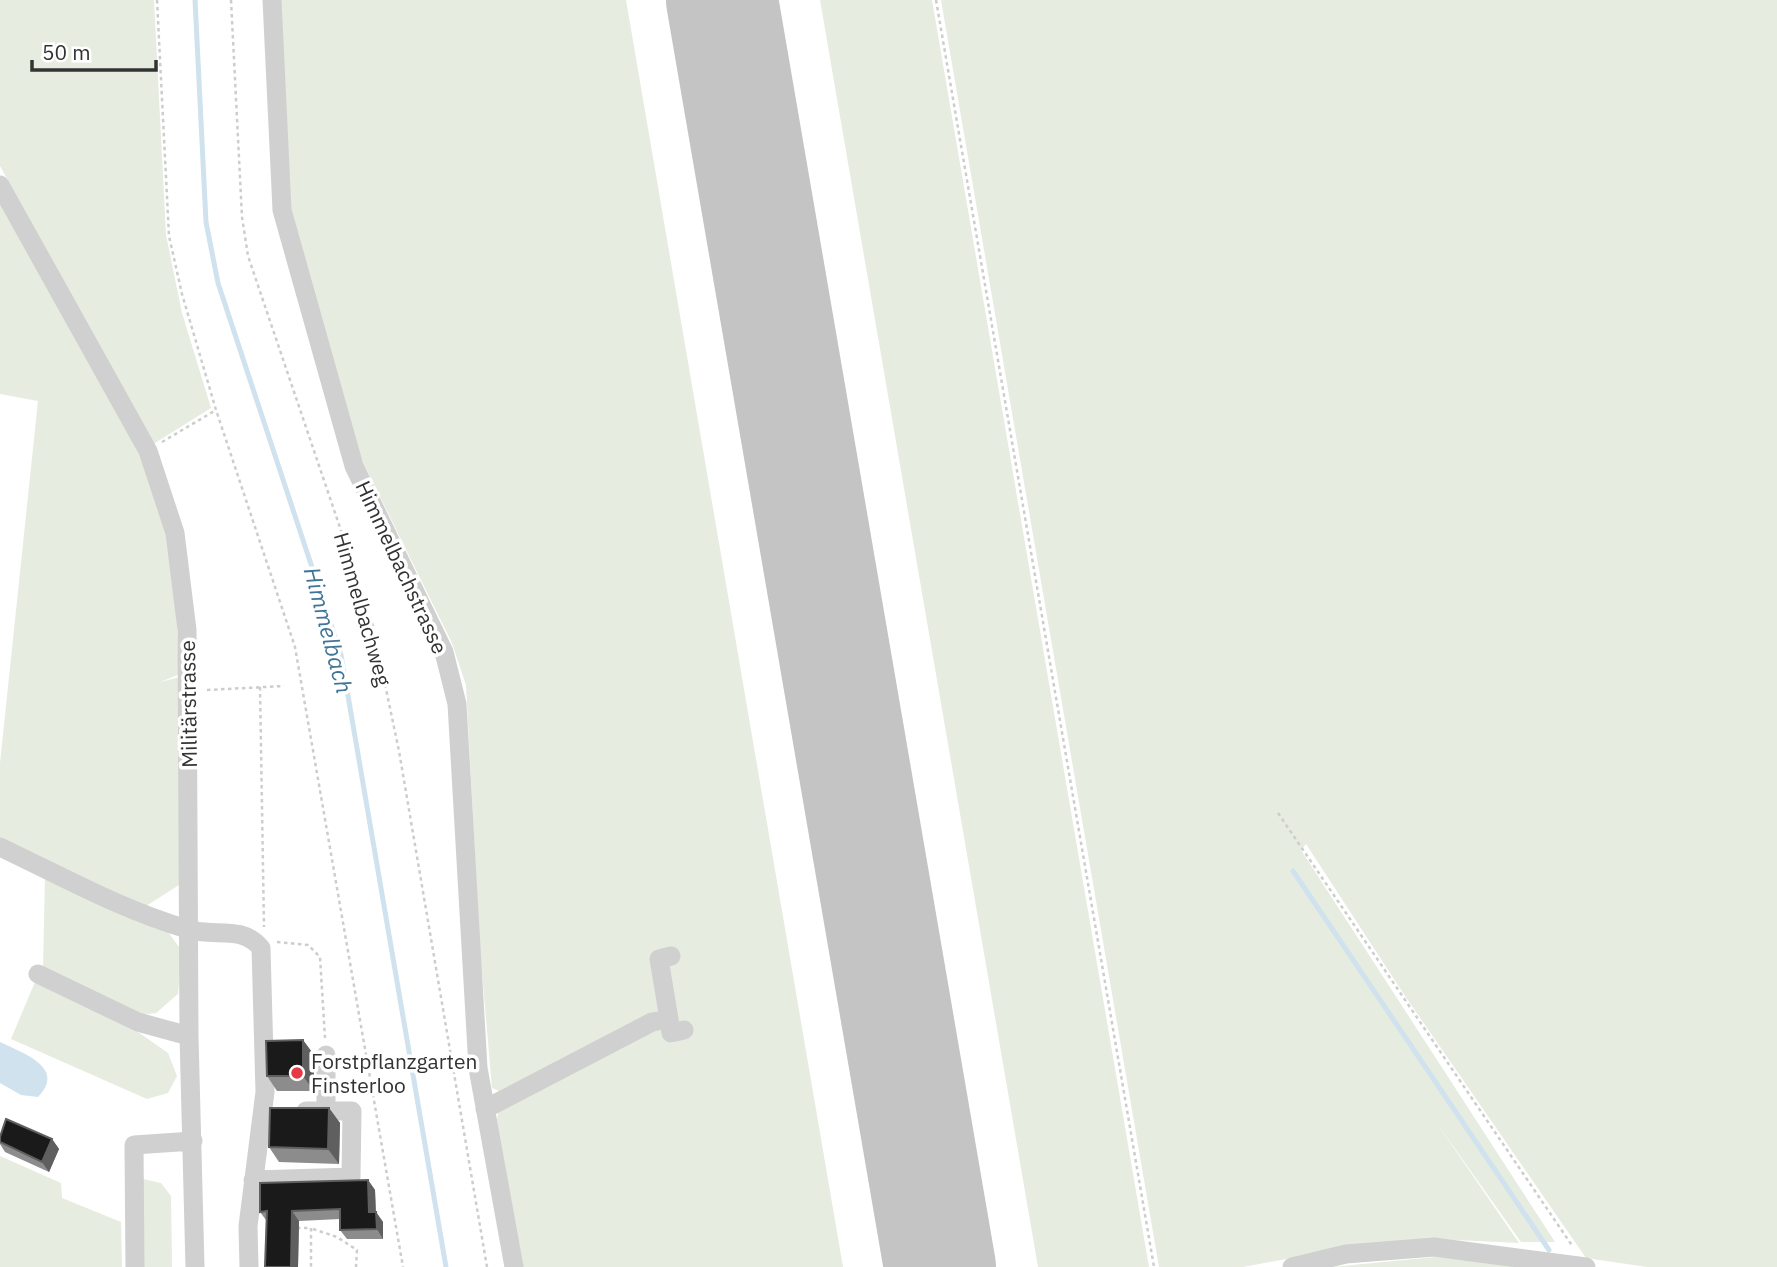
<svg xmlns="http://www.w3.org/2000/svg" width="1777" height="1267" font-family="'IBM Plex Sans',sans-serif">
	<style>
		.green { fill: #e6ecdf }
		.water { fill: #cfe2ee }
		.lines { fill: none; stroke-linecap: round; stroke-linejoin: round }
		.stream { stroke: #cfe2ee; stroke-width: 5 }
		.runway { stroke: #c4c4c4; stroke-width: 112 }
		.path { stroke: #cdcdcd; stroke-width: 2.5; stroke-dasharray: 3.5 3.5; stroke-linecap: butt }
		.minor { stroke: #d0d0d0; stroke-width: 19 }
		.wall { fill: #8c8c8c }
		.shaded-wall { fill: #5f5f5f }
		.building { fill: #1a1a1a; stroke: #5f5f5f; stroke-width: 2 }
		.poi-dot { fill: #e63946; stroke: #fff; stroke-width: 2.5 }
		.labels { text-anchor: middle; dominant-baseline: central; stroke-width: 7; stroke-linejoin: round; paint-order: stroke }
		.street-label { font-size: 21px; fill: #333; stroke: #fff }
		.poi-label { font-size: 21px; fill: #333; stroke: #fff; text-anchor: start }
		.water-label { font-size: 23px; font-style: italic; fill: #3f7597; stroke: #fff }
	</style>
	<rect width="100%" height="100%" fill="#fff"/>
	<path class="green" d="M0 0H154L166 235 182 313 211 408 155 443 148 451C167 528 179 595 178 675L160 682 180 677 179 885 143 908 0 841V763L38 401 0 394V200L81 313 0 166Z
		M278 0H626L843 1267H523L497 1120 499 1108 661 1027 671 1043 688 1038 687 1024 675 1025 666 967 673 947 656 950 661 1010 499 1091 492 1088 480 949 466 685 452 643 360 456 295 236 288 190Z
		M820 0H932L1149 1267H1038Z
		M941 0H1777V1267H1647L1586 1258 1405 996 1306 844 1301 850 1555 1242H1521L1436 1122 1519 1243 1435 1239 1345 1248 1243 1267H1159Z
		M45 876 168 932 182 951 178 994 156 1013 139 1015 43 970Z
		M35 982 138 1032 168 1053 177 1076 168 1093 147 1099 11 1039Z
		M0 1156 61 1183 62 1198 121 1222 122 1267H0Z
		M143 1179 161 1183 171 1196 172 1267H131Z
		M1435 1257 1543 1267H1332Z"/>
	<path class="water" d="M0 1042C23 1053 67 1068 38 1097L21 1095 0 1083Z"/>
	<g class="lines">
		<path class="stream" d="M195 0 206 222 218 283 341 655 446 1267
			M1293 871 1549 1250"/>
		<path class="runway" d="M722 0 940 1267"/>
		<path class="path" d="M157 0 169 236 182 294 216 410 295 647 403 1267
			M231 0 242 217 248 256 372 622 399 751 487 1267
			M936 0 1154 1267
			M162 442 216 410
			M260 687 264 927
			M207 690 284 686
			M1278 813 1573 1247
			M277 942 308 945 320 957 325 1038
			M297 1228H311V1267
			M313 1229 337 1237 357 1250 356 1267"/>
		<path class="minor" d="M272 0 282 210 354 466 444 652 457 704 478 1068 514 1267
			M0 185 148 451 175 533 187 630 189 1036 195 1267
			M0 847C61 876 122 910 187 929 214 938 241 924 261 948L265 1092 248 1226 249 1267
			M38 974 138 1022 189 1036
			M669 1019 659 959 671 956
			M485 1109 652 1022 669 1019 671 1033 684 1030
			M326 1111V1055
			M253 1180 351 1177 352 1111H306
			M135 1267 134 1145 193 1141
			M1292 1267 1346 1254 1434 1247 1586 1267"/>
	</g>
	<path class="wall" d="M303 1040 314 1055V1091H277L267 1076Z
		M329 1108 340 1123 339 1164 279 1162 269 1147Z
		M0 1137 52 1139 59 1149 49 1172 5 1152 0 1144Z
		M368 1180 375 1190 376 1212 383 1222V1239H347L340 1230V1219L299 1221 298 1267H265L266 1220 260 1212Z"/>
	<path class="shaded-wall" d="M303 1040 314 1055V1091L303 1076Z
		M329 1108 340 1123 339 1164 328 1149Z
		M52 1139 59 1149 49 1172 42 1162Z
		M368 1180 375 1190 376 1222 369 1212Z
		M292 1211 299 1221 298 1267H291Z
		M376 1212 383 1222V1239L377 1229Z"/>
	<path class="building" d="M303 1040V1076H267L266 1041Z
		M270 1108H329L328 1149 269 1147Z
		M6 1119 52 1139 42 1162 0 1142V1137Z
		M368 1180 369 1212H376L377 1229 340 1230V1209L292 1211 291 1267H265L267 1211 260 1212V1183Z"/>
	<circle class="poi-dot" cx="297" cy="1073" r="7"/>
	<g class="labels">
		<g class="street-label">
			<text transform="translate(402 567) rotate(65)">Himmelbachstrasse</text>
			<text transform="translate(363 609) rotate(74)">Himmelbachweg</text>
			<text transform="translate(188 704) rotate(-91)">Militärstrasse</text>
		</g>
		<g class="poi-label">
			<text x="311" y="1061">Forstpflanzgarten<tspan x="311" dy="24">Finsterloo</tspan></text>
		</g>
		<g class="water-label">
			<text transform="translate(329 630) rotate(75)">Himmelbach</text>
		</g>
	</g>
	<path d="M32 60v10h124v-10" fill="none" stroke="#333333" stroke-width="3.5"/>
	<text x="42" y="60" font-size="21" fill="#333333" stroke="#ffffff" stroke-width="5" paint-order="stroke">50 m</text>
</svg>
